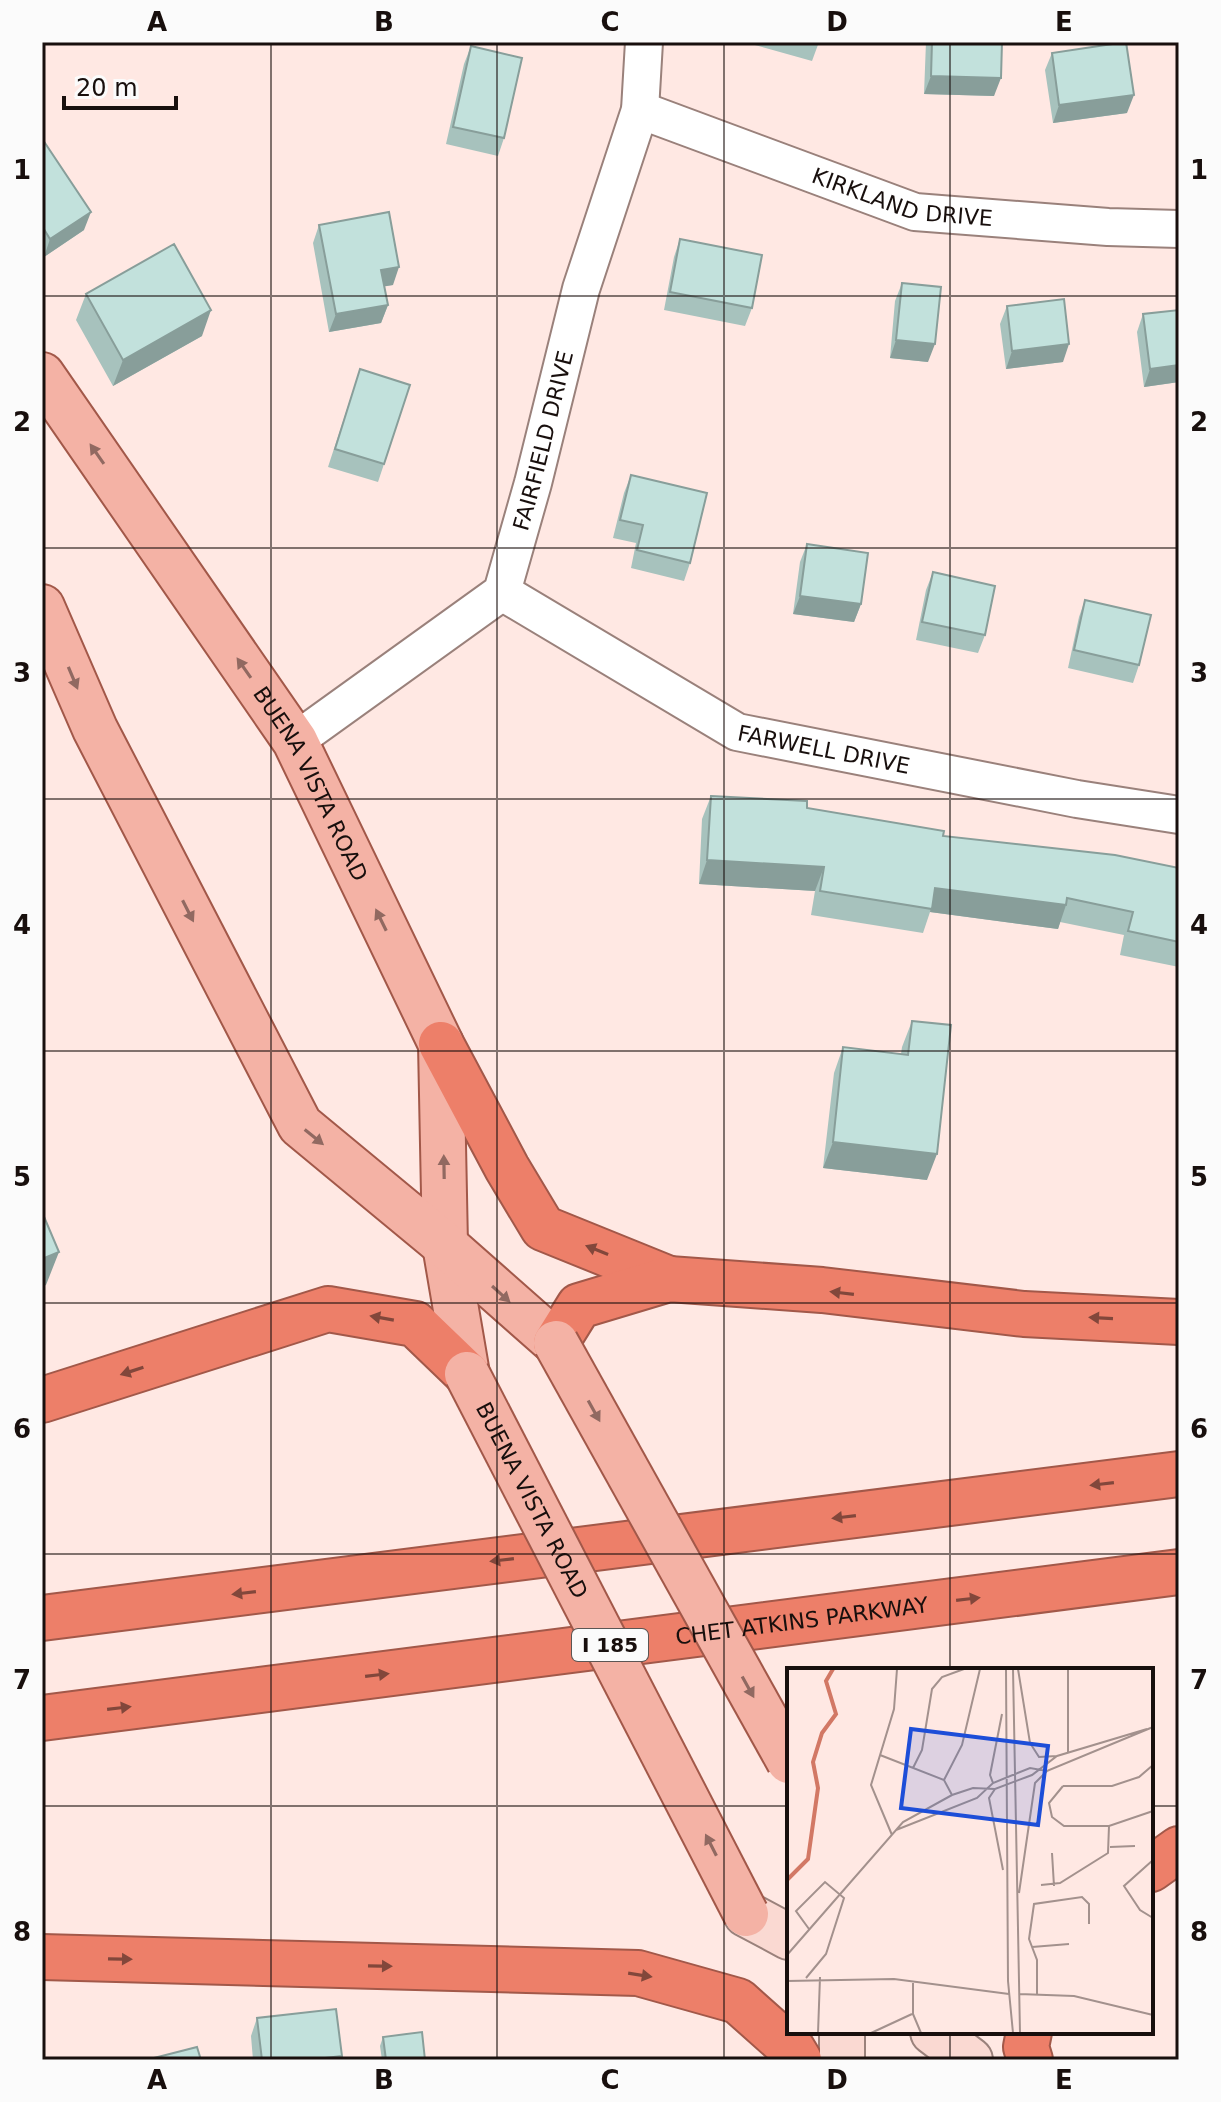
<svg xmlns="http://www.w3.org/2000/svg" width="1221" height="2102" font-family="'DejaVu Sans',sans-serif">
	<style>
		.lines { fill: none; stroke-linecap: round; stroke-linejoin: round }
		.minor-casing { stroke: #9a817b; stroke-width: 40 }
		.secondary-casing { stroke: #9a817b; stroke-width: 48 }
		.primary-casing { stroke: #a25849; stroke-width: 48 }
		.motorway-casing { stroke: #a25849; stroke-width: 48 }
		.minor { stroke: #fff; stroke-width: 36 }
		.secondary { stroke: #fad9d2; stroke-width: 44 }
		.primary { stroke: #f4b2a5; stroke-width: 44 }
		.motorway { stroke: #ed7f69; stroke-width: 44 }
		.primary-bridge-casing { stroke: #a25849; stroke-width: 48; stroke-linecap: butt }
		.primary-bridge { stroke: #f4b2a5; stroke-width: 44 }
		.wall { fill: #a7c2bd }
		.shaded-wall { fill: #889e9a }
		.building { fill: #c2e1dc; stroke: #889e9a; stroke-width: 2 }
		.oneway { fill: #916961 }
		.oneway2 { fill: #82473b }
		.grid { fill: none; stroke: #180f0d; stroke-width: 2; stroke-opacity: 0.55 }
		.labels { text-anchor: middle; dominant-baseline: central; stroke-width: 6; stroke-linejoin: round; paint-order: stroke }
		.shield { fill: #fbfbfb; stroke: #5c5654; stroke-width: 2 }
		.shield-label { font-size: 20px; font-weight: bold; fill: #180f0d }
		.street-label { font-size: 22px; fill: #180f0d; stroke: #fbfbfb }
		.inset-river { fill: none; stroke: #d27865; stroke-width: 4 }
		.inset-road { fill: none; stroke: #a3918d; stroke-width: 2 }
		.view { fill: #1d4ed8; fill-opacity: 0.15; stroke: #1d4ed8; stroke-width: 4 }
		.inset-edge { fill: none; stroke: #180f0d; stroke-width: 4 }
		.neatline { fill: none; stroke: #180f0d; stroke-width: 3 }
		.grid-label { font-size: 26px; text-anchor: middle; font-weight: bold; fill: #180f0d }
	</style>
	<rect width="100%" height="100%" fill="#ffe8e3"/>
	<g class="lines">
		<defs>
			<g id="minor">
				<path id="s1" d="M640 110 915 212 1108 227 1179 229"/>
				<path id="s2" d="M502 592 737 732 1077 799 1179 815"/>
				<path id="s3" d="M295 741 502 592 533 483 581 289 640 110 644 42"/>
			</g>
			<path id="secondary" d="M746 1914 789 1937
				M842 2032V2060
				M933 2032 970 2060"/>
			<g id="primary">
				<path id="s4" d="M42 375 295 741 441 1044 445 1245 467 1374"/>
				<path d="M42 607 95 729 300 1125 445 1245 556 1343"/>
			</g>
			<g id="motorway">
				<path d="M441 1044 507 1168 543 1228 669 1279"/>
				<path d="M556 1343 579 1306 669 1279 822 1290 1024 1314 1179 1322"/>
				<path d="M42 1400 328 1309 415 1324 467 1374"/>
				<path d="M42 1618 1179 1474"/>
				<path id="s5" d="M42 1718 1179 1572"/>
				<path d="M1151 1869 1179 1849"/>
				<path d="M42 1957 638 1973 738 2001 793 2050 799 2060"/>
				<path d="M1029 2032 1026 2047 1030 2060"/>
			</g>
		</defs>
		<use href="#minor" class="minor-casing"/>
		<use href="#secondary" class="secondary-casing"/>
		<use href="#primary" class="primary-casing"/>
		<use href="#motorway" class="motorway-casing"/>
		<use href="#minor" class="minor"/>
		<use href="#secondary" class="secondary"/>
		<use href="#primary" class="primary"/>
		<use href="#motorway" class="motorway"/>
		<defs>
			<g id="primary-bridge">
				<path d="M556 1343 789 1761"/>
				<path id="s6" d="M467 1374 746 1914"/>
			</g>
		</defs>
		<use href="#primary-bridge" class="primary-bridge-casing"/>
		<use href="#primary-bridge" class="primary-bridge"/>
	</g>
	<path class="wall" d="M744 42H819L812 61Z
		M926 42H1002L994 96 924 94Z
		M471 46 504 138 498 156 446 144 464 64Z
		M1052 53 1127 113 1053 123 1045 70Z
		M42 141 84 230 44 257 42 254Z
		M319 225 393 285 384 286 388 305 381 323 329 332 313 243Z
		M680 239 752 308 745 326 664 310 674 257Z
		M902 283 928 362 890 358 895 301Z
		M86 294 202 336 113 386 76 320Z
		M1007 306 1063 362 1006 369 1000 324Z
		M1179 310V382L1144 387 1137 332 1143 314Z
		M360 369 384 464 378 482 328 467Z
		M631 475 690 563 684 581 631 568 636 543 613 538 624 493Z
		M807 544 861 604 854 622 793 614 800 562Z
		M933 572 985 635 978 653 916 640 926 590Z
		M1085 600 1139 665 1133 683 1068 668 1079 617Z
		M711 796 807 808 943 836 1179 868V967L1120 955 1124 935 1060 922 1058 929 930 912 923 933 811 915 815 891 699 884 702 819Z
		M912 1021 927 1180 823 1168 834 1073 843 1047 901 1054 902 1047Z
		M257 2018 340 2060H253L251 2036Z
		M383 2037 425 2060H382L380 2046Z"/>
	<path class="shaded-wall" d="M931 76 1001 78 994 96 924 94Z
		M1134 95 1127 113 1053 123 1059 105Z
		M91 212 84 230 44 257 50 239Z
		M399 267 393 285 375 288 381 270Z
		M388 305 381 323 329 332 336 314Z
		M211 310 202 336 113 386 123 360Z
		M896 340 935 344 928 362 890 358Z
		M1069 344 1063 362 1006 369 1012 351Z
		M1179 365V382L1144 387 1150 369Z
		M800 596 861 604 854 622 793 614Z
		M707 860 824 867 815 891 699 884Z
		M935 888 1066 905 1058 929 930 912Z
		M833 1142 937 1154 927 1180 823 1168Z
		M59 1252 46 1285 42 1287V1259Z
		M342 2056 340 2060H308Z"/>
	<path class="building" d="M932 42H1002L1001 78 931 76Z
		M1126 42 1134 95 1059 105 1052 53Z
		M471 46 522 58 504 138 453 127Z
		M43 140 91 212 50 239 42 226Z
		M389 212 399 267 381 270 388 305 336 314 319 225Z
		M680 239 762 255 752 308 670 292Z
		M174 244 211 310 123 360 86 294Z
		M902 283 941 287 935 344 896 340Z
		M1064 299 1069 344 1012 351 1007 306Z
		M1179 310V365L1150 369 1143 314Z
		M360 369 410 385 384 464 335 449Z
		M631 475 707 493 690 563 637 550 643 525 620 520Z
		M807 544 868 553 861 604 800 596Z
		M933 572 995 586 985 635 922 622Z
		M1085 600 1151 615 1139 665 1074 650Z
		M711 796 807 801V808L944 831 943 836 1115 855 1179 868V942L1128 931 1133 912 1067 898 1066 905 935 888 932 909 820 891 824 867 707 860Z
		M912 1021 951 1025 937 1154 833 1142 843 1047 908 1055Z
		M42 1212 59 1252 42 1259Z
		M336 2009 342 2056 308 2060H262L257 2018Z
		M422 2032 425 2060H386L383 2037Z
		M197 2047 201 2060 150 2059Z"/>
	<defs><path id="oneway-solid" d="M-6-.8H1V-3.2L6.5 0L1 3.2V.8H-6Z" transform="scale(2)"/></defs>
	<g class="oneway">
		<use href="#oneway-solid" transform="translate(97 454) rotate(-125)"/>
		<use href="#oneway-solid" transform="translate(244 668) rotate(-125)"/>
		<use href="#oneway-solid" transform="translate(73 678) rotate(67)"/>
		<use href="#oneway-solid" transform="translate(188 911) rotate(63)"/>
		<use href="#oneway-solid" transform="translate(381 920) rotate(-116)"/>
		<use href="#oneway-solid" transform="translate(314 1137) rotate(39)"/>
		<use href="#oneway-solid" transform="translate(444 1167) rotate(-91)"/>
		<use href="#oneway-solid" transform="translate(501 1294) rotate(42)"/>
		<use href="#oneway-solid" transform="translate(594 1411) rotate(61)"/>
		<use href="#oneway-solid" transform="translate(748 1687) rotate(61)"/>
		<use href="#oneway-solid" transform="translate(711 1845) rotate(-117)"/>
	</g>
	<g class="oneway2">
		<use href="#oneway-solid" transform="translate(597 1250) rotate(-158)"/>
		<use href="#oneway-solid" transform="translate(842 1293) rotate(-173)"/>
		<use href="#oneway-solid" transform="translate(382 1318) rotate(-170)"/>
		<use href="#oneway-solid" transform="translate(1101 1318) rotate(-177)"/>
		<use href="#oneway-solid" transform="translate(132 1371) rotate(162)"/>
		<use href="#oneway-solid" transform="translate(1102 1484) rotate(173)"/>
		<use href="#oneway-solid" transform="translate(844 1517) rotate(173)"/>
		<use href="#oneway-solid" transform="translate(502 1560) rotate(173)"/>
		<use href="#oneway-solid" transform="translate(244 1593) rotate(173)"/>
		<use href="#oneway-solid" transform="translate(968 1599) rotate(-7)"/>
		<use href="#oneway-solid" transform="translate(377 1675) rotate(-7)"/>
		<use href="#oneway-solid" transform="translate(119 1708) rotate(-7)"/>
		<use href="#oneway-solid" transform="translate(120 1959) rotate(1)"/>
		<use href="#oneway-solid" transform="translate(380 1966) rotate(1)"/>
		<use href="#oneway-solid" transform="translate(640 1975) rotate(9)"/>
	</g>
	<path class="grid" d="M271 42V2060M497 42V2060M724 42V2060M950 42V1670M42 296H1179M42 548H1179M42 799H1179M42 1051H1179M42 1303H1179M42 1554H1179M42 1806H789M1151 1806H1179M950 2032V2060"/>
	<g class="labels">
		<rect class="shield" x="572" y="1629" width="76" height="32" rx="6"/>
		<g class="shield-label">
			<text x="610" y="1645">I 185</text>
		</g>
		<g class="street-label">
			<text stroke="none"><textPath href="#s1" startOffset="278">KIRKLAND DRIVE</textPath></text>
			<text stroke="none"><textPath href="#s3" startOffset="412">FAIRFIELD DRIVE</textPath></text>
			<text stroke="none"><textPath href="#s2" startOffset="362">FARWELL DRIVE</textPath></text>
			<text stroke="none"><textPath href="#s4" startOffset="490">BUENA VISTA ROAD</textPath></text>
			<text stroke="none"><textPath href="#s6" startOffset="142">BUENA VISTA ROAD</textPath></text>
			<text stroke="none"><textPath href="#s5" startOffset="766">CHET ATKINS PARKWAY</textPath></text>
		</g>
	</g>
	<g transform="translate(787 1668)">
		<rect width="366" height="366" fill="#ffe8e3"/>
		<path class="inset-river" d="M0 212 21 191 31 120 26 94 35 65 49 46 39 13 46 1"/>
		<path class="inset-road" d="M219 1 221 313 226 365M226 1 233 365M231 1 243 75 252 89 270 88M281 85V1M93 87 157 112 165 127M126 100 135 82 145 21 155 9 177 1M157 112 175 77 193 1M206 115 203 107 215 46M276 118 262 135 265 149 277 158H322L366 143M276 118H325L352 109 366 97M208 121 202 130 216 202M109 162 190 130 206 115 243 100 260 103 366 59M105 167 84 117 107 41 110 1M323 179 348 178M265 185 267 218M366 192 337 218 353 242 366 250M254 217 273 215 321 185 322 158M232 225 248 115 260 103M245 279 282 276M0 287 116 154 165 127 186 120 208 121 245 107 270 88 360 61M19 310 39 286 57 230 38 214 9 243 22 261M0 313 107 311 222 326M126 315V346L134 365M232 326 287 328 366 347M250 326V292L242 271 247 236 295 229 302 236V256M31 365 33 309M84 365 125 346"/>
		<path class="view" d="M124 61 261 78 251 157 114 140Z"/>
		<rect width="366" height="366" class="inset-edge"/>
	</g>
	<rect width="1221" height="2102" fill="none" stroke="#fbfbfb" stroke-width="88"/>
	<path d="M64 96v12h112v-12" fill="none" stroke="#180f0d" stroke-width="4"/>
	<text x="76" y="96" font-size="24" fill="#180f0d" stroke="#fbfbfb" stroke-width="6" paint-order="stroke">20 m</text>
	<rect x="44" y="44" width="1133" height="2014" class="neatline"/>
	<g class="grid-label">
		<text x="157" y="31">A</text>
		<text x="384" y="31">B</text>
		<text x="610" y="31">C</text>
		<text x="837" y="31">D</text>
		<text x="1064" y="31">E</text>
		<text x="22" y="179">1</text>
		<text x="1199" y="179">1</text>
		<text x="22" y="431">2</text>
		<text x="1199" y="431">2</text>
		<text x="22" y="682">3</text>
		<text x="1199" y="682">3</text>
		<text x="22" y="934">4</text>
		<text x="1199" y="934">4</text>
		<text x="22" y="1186">5</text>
		<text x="1199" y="1186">5</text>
		<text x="22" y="1438">6</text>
		<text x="1199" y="1438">6</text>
		<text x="22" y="1689">7</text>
		<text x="1199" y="1689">7</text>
		<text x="22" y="1941">8</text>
		<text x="1199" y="1941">8</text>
		<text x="157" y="2089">A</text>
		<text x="384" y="2089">B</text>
		<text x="610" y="2089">C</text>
		<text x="837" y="2089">D</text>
		<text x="1064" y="2089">E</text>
	</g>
</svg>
